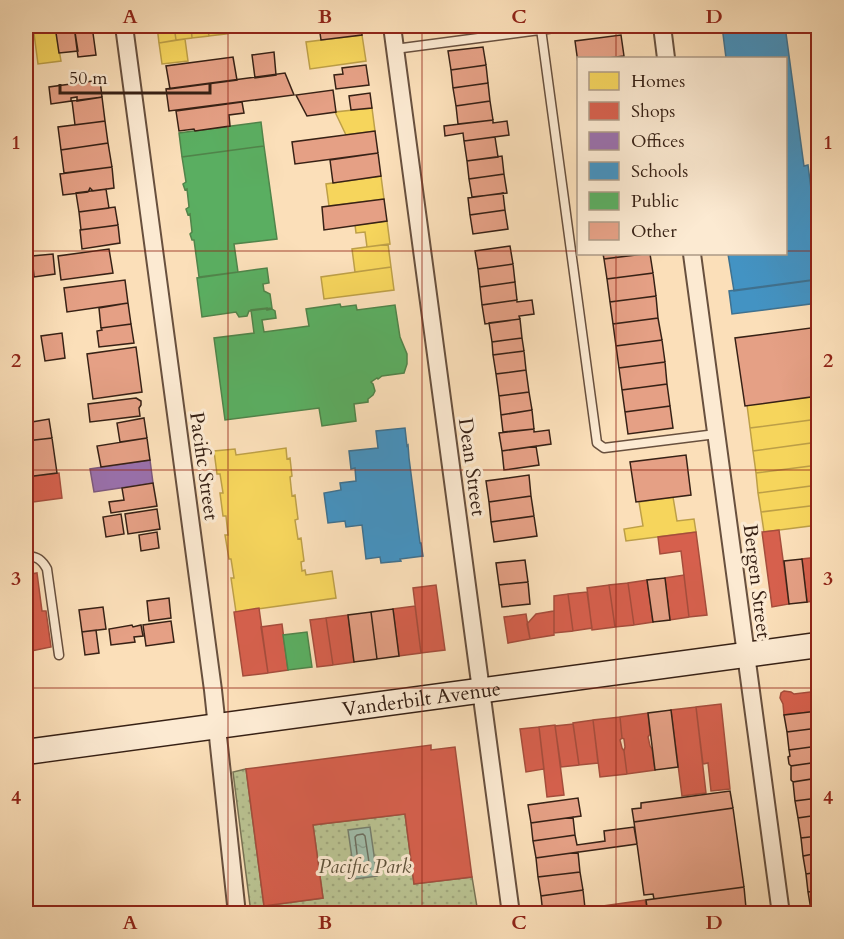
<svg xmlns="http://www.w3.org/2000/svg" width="844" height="939" font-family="Cardo,serif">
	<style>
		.park { fill: url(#park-dots); stroke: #787254; stroke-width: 1.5 }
		.water { fill: url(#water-ripples); stroke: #767f6e; stroke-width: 1.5 }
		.homes { fill: #f6d55c; stroke: #bd9f47; stroke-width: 1.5 }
		.shops { fill: #d6604d; stroke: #a64d3c; stroke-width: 1.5 }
		.offices { fill: #9970ab; stroke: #7c587e; stroke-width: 1.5 }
		.schools { fill: #4393c3; stroke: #3f718f; stroke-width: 1.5 }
		.public { fill: #5aae61; stroke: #50844a; stroke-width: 1.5 }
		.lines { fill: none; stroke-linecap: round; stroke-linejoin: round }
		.shore { stroke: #6c6f60; stroke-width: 1.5 }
		.building { fill: #e5a085; stroke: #372115; stroke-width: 1.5 }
		.service-casing { stroke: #68503e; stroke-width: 11 }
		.minor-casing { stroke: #68503e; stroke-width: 20 }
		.secondary-casing { stroke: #372115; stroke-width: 27 }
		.service { stroke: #fcead2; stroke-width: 8 }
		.minor { stroke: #fcead2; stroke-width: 16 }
		.secondary { stroke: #fcead2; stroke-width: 24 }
		.grid { fill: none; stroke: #8f2418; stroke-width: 1.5; stroke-opacity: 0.55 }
		.labels { text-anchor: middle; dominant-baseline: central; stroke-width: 6; stroke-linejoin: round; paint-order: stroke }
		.street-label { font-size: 20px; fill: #372115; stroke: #fcead2 }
		.park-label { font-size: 20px; font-style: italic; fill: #5e523a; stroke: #fcead2 }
		.neatline { fill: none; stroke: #8f2418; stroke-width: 2 }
		.grid-label { font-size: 20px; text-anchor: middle; font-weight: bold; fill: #8f2418 }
	</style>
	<defs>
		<pattern id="park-dots" width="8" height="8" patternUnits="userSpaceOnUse" patternTransform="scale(1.5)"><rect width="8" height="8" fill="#bac392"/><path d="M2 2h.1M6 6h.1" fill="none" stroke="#a0a77d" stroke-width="1.8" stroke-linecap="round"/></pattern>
		<pattern id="water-ripples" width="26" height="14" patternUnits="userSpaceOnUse" patternTransform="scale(1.5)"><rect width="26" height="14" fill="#a0bdaa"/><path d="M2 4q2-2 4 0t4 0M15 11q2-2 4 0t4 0" fill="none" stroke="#8aa291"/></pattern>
	</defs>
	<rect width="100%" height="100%" fill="#fbdfb9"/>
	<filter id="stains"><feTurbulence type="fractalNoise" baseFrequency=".00333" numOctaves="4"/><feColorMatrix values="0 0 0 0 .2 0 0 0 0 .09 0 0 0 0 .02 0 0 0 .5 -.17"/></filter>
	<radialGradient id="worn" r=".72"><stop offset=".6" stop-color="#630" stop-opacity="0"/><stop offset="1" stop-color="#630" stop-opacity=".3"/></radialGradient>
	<path class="park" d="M246 769 264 906 323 898 313 825 405 814 414 884 472 877 478 913H251L233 772Z"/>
	<path class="water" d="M370 827 377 876 355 879 348 830Z"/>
	<path class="homes" d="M26 26H27L32 60 27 61 28 70H26Z
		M33 26H55L61 61 38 64Z
		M157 26H174L176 40 159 43Z
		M174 26H191L192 38 176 40Z
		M191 26H207L209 36 192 38Z
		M207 26H224L225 34 209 36Z
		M224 26H241L242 31 225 34Z
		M241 26H258V29L242 31Z
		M362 35 366 61 310 69 306 42Z
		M185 39 188 61 162 64 159 43Z
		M372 108 375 131 346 135 335 112Z
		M381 176 384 199 329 206 326 184Z
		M387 221 390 244 367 247 365 232 356 233 355 225Z
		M388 244 391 267 355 272 352 249Z
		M391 267 394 290 324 299 321 277Z
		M818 396V419L750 428 747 405Z
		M818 419V442L753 451 750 428Z
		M818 442V465L756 473 753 451Z
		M286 448 287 459 290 458 292 476 290 477 292 496 295 495 298 519 295 520 298 539 301 538 304 561 301 562 302 571 305 570 306 575 332 571 336 598 236 612 231 578H234L231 559H229L225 535H228L226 516H223L220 493H223L220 474H217L214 451 235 449 236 455Z
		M818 465V485L758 493 756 473Z
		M818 485V505L761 512 758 493Z
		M673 497 677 521 694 519 696 532 626 541 624 529 643 526 639 502Z
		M818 505V525L764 532 761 512Z"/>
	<path class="shops" d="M59 473 62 498 26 503V477Z
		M779 530 789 604 772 607 762 532Z
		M696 532 707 615 689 617 681 551 660 554 658 537Z
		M818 557V600L807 602 802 559Z
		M37 573 42 611H46L51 647 26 652V575Z
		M684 575 689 617 670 620 665 578Z
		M647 580 653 622 634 625 628 583Z
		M628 583 634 625 615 627 609 585Z
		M436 585 445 650 421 653 413 588Z
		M609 585 615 627 592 630 587 588Z
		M587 592 592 628 573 631 568 594Z
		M568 594 573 631 554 633V596Z
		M415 606 421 653 399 656 393 609Z
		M259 608 268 673 243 676 234 612Z
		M554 611V635L530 639 527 624 536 614Z
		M526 614 530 639 508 643 504 617Z
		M348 615 354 662 333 665 326 618Z
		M326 618 333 665 317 667 310 620Z
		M282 624 288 670 268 673 261 627Z
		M784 691 791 692 794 694 818 691V711L784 715 783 704 780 698 781 693Z
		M721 704 730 789 711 791 708 763 703 764 696 707Z
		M696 707 706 793 682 796 671 710Z
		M648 713 650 734 648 737 650 746 652 749 655 770 627 774 624 751 625 747 624 739 622 738 620 717Z
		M620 717 622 738 620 740 622 748 624 751 627 774 600 777 593 720Z
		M593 720 598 763 579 765 573 723Z
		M573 724 579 765 561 767 555 726Z
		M555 725 564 795 547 797 539 727Z
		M539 727 544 769 526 772 520 729Z
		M431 745V750L455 747 472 877 414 884 405 814 313 825 323 898 264 906 246 769Z
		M645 900 648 914H546L631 902Z"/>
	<path class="offices" d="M150 460 153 483 94 492 90 469Z"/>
	<path class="schools" d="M722 26H785L804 166 808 165 818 244V269L813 270 814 280 734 291 728 254H786V58H726Z
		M818 279V303L732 314 729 291Z
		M405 428 407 446 408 445 409 458 420 543H421L423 556 400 559 401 561 381 563 380 557 366 559 362 525 346 527 345 521 328 523 324 493 341 490 340 483 356 481 355 468 351 469 349 451 378 448 376 431Z"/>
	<path class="public" d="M261 122 264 146 182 157 179 133Z
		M264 146 277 239 234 244 238 272 199 277 194 240H192L190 234 192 232 190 214 188 215 186 209 189 207 187 189 185 190 183 184 186 182 182 157Z
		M267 268 269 283 263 284 264 291 270 294 272 308 249 311 247 316 239 317 236 312 202 317 197 278Z
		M340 304 341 307 356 305 357 310 395 305 400 337 407 354V364L404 373 382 376 378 379 377 378 371 382 373 384 375 391 373 395 368 399V402L354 404 356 421 322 426 319 408 225 420 214 338 254 333 251 310 267 308V310L272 309 275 311 276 318 262 320 264 332 309 326 306 309Z
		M307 632 312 667 288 670 283 635Z"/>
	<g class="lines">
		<path class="shore" d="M363 834 365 836 370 869 368 871 362 872 359 870 355 837 357 835Z"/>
	</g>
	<path class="building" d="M55 26H74L78 51 59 53Z
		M74 26H92L96 55 78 57Z
		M319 26H361L362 35 321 40Z
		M621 35 624 56 608 58H578V63L575 41Z
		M483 47 486 65 451 70 448 51Z
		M274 52 276 75 255 78 252 55Z
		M233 57 237 80 170 89 166 66Z
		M366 65 369 85 336 89 334 75 343 74 342 68Z
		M486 65 488 83 453 88 451 70Z
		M285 73 294 95 169 111 166 89Z
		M100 80 102 97 77 101V97L71 98V101L51 104 49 87Z
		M488 83 490 101 456 106 453 88Z
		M333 90 336 112 307 116 296 95Z
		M370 93 372 108 351 110 349 96Z
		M102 97 105 121 75 125 72 101Z
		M490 101 493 120 458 124 456 106Z
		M242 102 244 113 229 115 230 126 195 131 194 129 179 131 176 111Z
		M493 120V123L507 121 509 135 464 141 463 133 445 136 444 126Z
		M105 121 108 143 61 150 58 127Z
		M375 131 378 153 295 164 292 142Z
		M495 137 498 157 467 161 464 141Z
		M108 143 112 167 64 173 61 150Z
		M378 153 381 176 333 183 330 160Z
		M502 156 504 174 469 179 467 161Z
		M112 167 114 188 93 191 90 188 88 192 63 195 60 174Z
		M504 174 507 193 472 197 469 179Z
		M106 189 109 208 79 212 76 193Z
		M503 193 505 210 470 215 468 198Z
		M384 199 387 221 324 230 322 207Z
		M115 207 118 225 81 230 79 212Z
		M505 210 508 229 473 234 470 215Z
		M118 225 120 243 82 249 80 230Z
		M510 246 513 264 478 269 475 251Z
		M109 249 113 273 61 280 58 256Z
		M53 254 55 274 34 277 32 256Z
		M603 254H644L604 259Z
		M644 254H650L653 273 607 279 604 259Z
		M513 264 515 282 480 287 478 269Z
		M653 273 656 296 610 302 607 279Z
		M125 280 128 303 67 312 64 288Z
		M515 282 517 300 482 305 480 287Z
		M656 296 658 318 613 324 610 302Z
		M517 300V302L532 300 534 314 519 316 520 319 485 324 482 305Z
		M128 303 131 324 101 328 99 308Z
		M658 318 662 340 616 346 613 324Z
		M520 319 522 338 492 342 489 323Z
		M131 324 134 343 99 347 97 331 102 330 101 328Z
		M818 327V396L745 406 735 338Z
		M62 333 65 358 45 361 41 336Z
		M522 338 524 351 493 355 492 342Z
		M662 340 665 362 619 368 616 346Z
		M136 347 142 392 93 399 87 354Z
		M524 351 526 370 496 374 493 355Z
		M665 362 667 384 622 390 619 368Z
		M526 370 529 392 499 396 496 374Z
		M667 384 670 406 625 412 622 390Z
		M529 392 532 410 501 415 499 396Z
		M136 398 141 401V405L139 408 140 416 90 422 88 404Z
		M670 406 673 428 628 434 625 412Z
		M532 410 534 429 503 432 501 415Z
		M144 418 147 438 120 442 117 423Z
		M49 419 52 438 26 441V423Z
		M534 429V432L549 430 551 444 502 451 499 433Z
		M52 438 57 473 26 477V441Z
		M147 438 150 460 101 467 97 446Z
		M536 446 539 465 504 470 502 451Z
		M686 455 691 495 636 502 630 462Z
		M529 475 531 496 489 502 486 481Z
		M153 483 157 506 111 513 109 502 124 500 122 488Z
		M531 496 534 516 491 522 489 502Z
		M157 509 160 529 128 534 125 514Z
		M121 514 124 534 106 537 103 517Z
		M534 516 537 536 494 542 491 522Z
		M157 532 159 548 141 551 139 535Z
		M802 559 807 602 789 604 784 561Z
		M525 560 528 582 499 585 496 563Z
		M665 578 670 620 653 622 647 580Z
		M528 582 530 604 502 607 499 585Z
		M169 598 171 618 149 621 147 601Z
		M103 607 106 629 82 632 79 610Z
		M393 609 399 656 377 659 371 612Z
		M371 612 377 659 354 662 348 615Z
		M171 621 174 642 146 646 143 625Z
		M132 625 133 627 141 625 143 636 134 637 135 642 111 645 109 629Z
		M96 630 99 653 85 655 82 632Z
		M671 710 678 767 655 770 648 713Z
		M818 711V728L787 732 784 715Z
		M818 728V746L789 750 787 732Z
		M818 746V762L791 766 789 764 788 757 790 756 789 750Z
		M818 762V778L793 782 791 780V766Z
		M818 778V798L795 801 793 782Z
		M730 791 733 808 634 822 632 809 641 808V803Z
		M578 798 581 816 531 823 528 805Z
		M818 798V815L798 818 795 801Z
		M733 808 744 887 654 899 653 894 644 895 634 822Z
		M818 815V836L801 838 798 818Z
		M573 817 575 835 533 841 531 823Z
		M634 827 637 844 536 858 533 841 575 835 577 845 605 841 604 831Z
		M818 836V853L803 856 801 838Z
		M578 852 580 872 538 877 536 858Z
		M818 853V872L806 874 803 856Z
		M580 872 583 890 541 896 538 877Z
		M818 872V891L808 892 806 874Z
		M744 887 746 908 707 914H648L646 900Z
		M583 890 585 908 543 914 541 896Z
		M818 891V909L811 910 808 892Z
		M746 908 747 914H707Z"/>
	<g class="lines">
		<defs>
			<path id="service" d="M541 29 597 443 604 448 716 434
				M395 49 570 26
				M26 557C36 555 42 560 47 569L59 655"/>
			<path id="minor" d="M124 26 213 690 237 914
				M392 26 511 914
				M662 26 666 58
				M692 254 781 914"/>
			<g id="secondary">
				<path id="s1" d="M26 752 818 645"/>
			</g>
		</defs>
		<use href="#service" class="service-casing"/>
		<use href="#minor" class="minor-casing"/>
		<use href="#secondary" class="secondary-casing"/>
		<use href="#service" class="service"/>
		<use href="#minor" class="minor"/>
		<use href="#secondary" class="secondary"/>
	</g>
	<path class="grid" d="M228 26V914M422 26V914M616 26V58M26 251H578M786 251H818M616 254V914M26 470H818M26 688H818"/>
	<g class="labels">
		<g class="street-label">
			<text transform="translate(204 466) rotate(82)">Pacific Street</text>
			<text transform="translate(472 467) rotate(82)">Dean Street</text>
			<text transform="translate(757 581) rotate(83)">Bergen Street</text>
			<text stroke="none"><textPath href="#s1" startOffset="399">Vanderbilt Avenue</textPath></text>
		</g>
		<g class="park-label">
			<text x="365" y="866">Pacific Park</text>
		</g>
	</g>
	<rect width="844" height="939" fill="none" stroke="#fbdfb9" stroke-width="66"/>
	<rect x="577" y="57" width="210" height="198" fill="#fcead2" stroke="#ad9a86" stroke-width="1.5"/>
	<rect x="589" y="72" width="30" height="18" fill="#f6d55c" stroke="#ad9a86" stroke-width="1.5"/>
	<text x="631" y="87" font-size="18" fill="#372115">Homes</text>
	<rect x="589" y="102" width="30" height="18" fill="#d6604d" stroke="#ad9a86" stroke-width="1.5"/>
	<text x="631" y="117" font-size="18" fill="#372115">Shops</text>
	<rect x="589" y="132" width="30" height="18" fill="#9970ab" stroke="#ad9a86" stroke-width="1.5"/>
	<text x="631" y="147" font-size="18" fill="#372115">Offices</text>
	<rect x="589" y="162" width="30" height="18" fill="#4393c3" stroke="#ad9a86" stroke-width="1.5"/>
	<text x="631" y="177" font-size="18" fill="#372115">Schools</text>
	<rect x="589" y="192" width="30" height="18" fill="#5aae61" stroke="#ad9a86" stroke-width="1.5"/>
	<text x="631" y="207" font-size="18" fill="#372115">Public</text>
	<rect x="589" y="222" width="30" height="18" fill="#e5a085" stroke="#ad9a86" stroke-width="1.5"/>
	<text x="631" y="237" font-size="18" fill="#372115">Other</text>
	<path d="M60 84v9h150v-9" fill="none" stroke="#372115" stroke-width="3"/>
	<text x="69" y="84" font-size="18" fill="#372115" stroke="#fcead2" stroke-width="4.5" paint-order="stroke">50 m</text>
	<rect x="33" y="33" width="778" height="873" class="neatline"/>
	<g class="grid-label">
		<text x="130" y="23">A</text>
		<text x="325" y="23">B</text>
		<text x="519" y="23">C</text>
		<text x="714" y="23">D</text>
		<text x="16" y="149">1</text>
		<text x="828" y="149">1</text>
		<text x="16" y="367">2</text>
		<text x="828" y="367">2</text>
		<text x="16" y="585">3</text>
		<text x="828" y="585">3</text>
		<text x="16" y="804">4</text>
		<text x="828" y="804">4</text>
		<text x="130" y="929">A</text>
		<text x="325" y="929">B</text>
		<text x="519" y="929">C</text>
		<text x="714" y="929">D</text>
	</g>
	<rect width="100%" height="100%" filter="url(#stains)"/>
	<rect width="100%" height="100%" fill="url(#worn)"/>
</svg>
